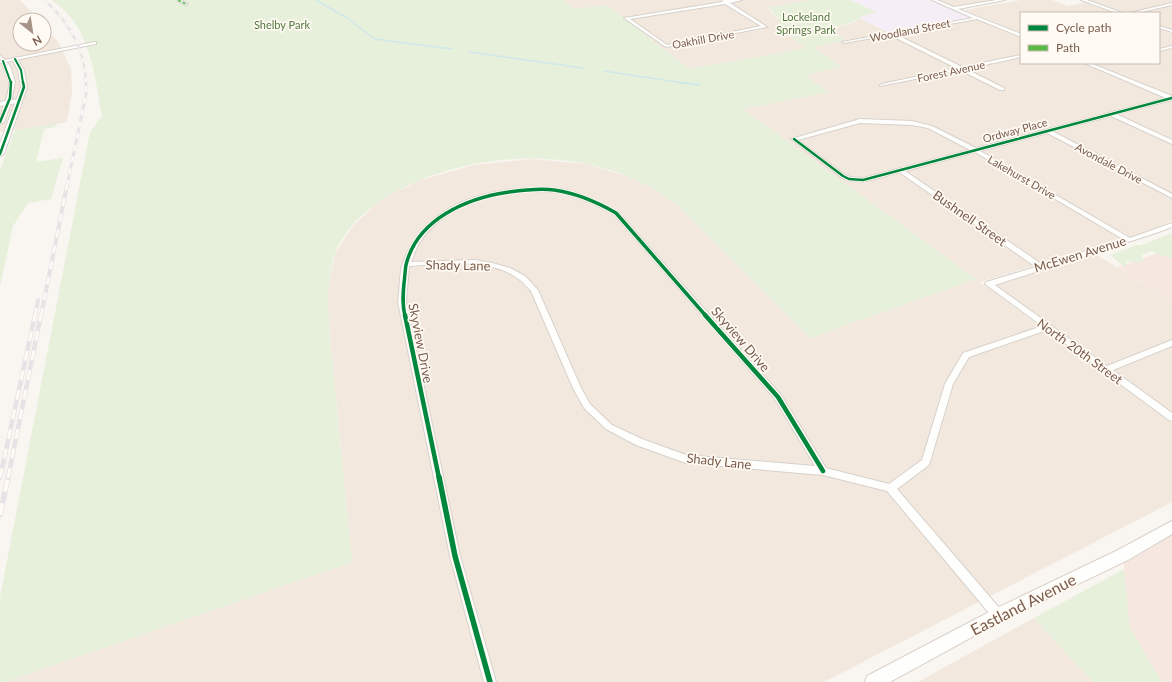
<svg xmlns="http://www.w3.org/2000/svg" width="1172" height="682" font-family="Lato,sans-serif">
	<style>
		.residential { fill: #f2e8de }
		.commercial { fill: #f6e8e1 }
		.education { fill: #f6eef6 }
		.green { fill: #e7f0db }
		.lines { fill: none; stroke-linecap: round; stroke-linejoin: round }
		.stream-far1 { stroke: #d0e8ea; stroke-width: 1.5 }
		.stream { stroke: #d0e8ea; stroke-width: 2 }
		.street-casing { stroke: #d7d1cb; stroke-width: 2 }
		.secondary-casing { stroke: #d9d2cb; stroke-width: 2 }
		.street { fill: #fefefd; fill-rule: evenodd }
		.secondary { fill: #fefefd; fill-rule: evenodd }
		.rail-far4-casing { stroke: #e6e3e7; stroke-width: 2.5 }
		.rail-far3-casing { stroke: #e6e3e7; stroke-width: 3 }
		.rail-far2-casing { stroke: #e6e3e7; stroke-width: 4 }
		.rail-far1-casing { stroke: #e6e3e7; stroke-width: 4.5 }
		.rail-casing { stroke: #e6e3e7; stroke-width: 5.5 }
		.rail-far4 { stroke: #fffaf3; stroke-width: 1.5; stroke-dasharray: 5; stroke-linecap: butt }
		.rail-far3 { stroke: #fffaf3; stroke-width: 2; stroke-dasharray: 6; stroke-linecap: butt }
		.rail-far2 { stroke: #fffaf3; stroke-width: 2.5; stroke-dasharray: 8; stroke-linecap: butt }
		.rail-far1 { stroke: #fffaf3; stroke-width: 3; stroke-dasharray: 10; stroke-linecap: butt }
		.rail { stroke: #fffaf3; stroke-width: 4; stroke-dasharray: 12; stroke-linecap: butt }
		.quiet { stroke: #58b947; stroke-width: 1.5; stroke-dasharray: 3.5 1.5; stroke-linecap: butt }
		.cycleway-far4-casing { stroke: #fffaf3; stroke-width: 3.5 }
		.cycleway-far3-casing { stroke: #fffaf3; stroke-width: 4 }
		.cycleway-far2-casing { stroke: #fffaf3; stroke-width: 5.5 }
		.cycleway-far1-casing { stroke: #fffaf3; stroke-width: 7 }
		.cycleway-casing { stroke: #fffaf3; stroke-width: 8 }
		.cycleway-far4 { stroke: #00873e; stroke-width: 2 }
		.cycleway-far3 { stroke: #00873e; stroke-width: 2.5 }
		.cycleway-far2 { stroke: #00873e; stroke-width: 3.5 }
		.cycleway-far1 { stroke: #00873e; stroke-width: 4.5 }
		.cycleway { stroke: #00873e; stroke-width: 5.5 }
		.labels { text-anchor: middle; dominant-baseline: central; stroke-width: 3.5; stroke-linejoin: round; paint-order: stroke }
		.far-park-label { font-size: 11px; fill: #537a41; stroke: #fffaf3 }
		.far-street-label { font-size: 11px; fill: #7a5c4d; stroke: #fffaf3 }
		.street-label { font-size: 13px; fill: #7a5c4d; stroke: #fffaf3 }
		.near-street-label { font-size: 16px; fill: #7a5c4d; stroke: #fffaf3 }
	</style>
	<rect width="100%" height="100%" fill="#f9f5f0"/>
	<path class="residential" d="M0 0H20L39 20H20V44H44V26L59 43 71 69 72 92 67 122 0 132Z
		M562 0H811L768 8 771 13 779 19V29L808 48 689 69 607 5 574 9Z
		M939 0H996L955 7Z
		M1021 0H1052L1068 6 1085 3 1114 13H1021V33L965 10Z
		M1085 0H1172V31L1159 26V13H1122Z
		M859 18 892 34H898L977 19 1021 38V63H1081L1172 101V220L1153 230 980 282 1172 423V502L824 682H5L352 562 329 326 327 288 336 252 352 227 375 205 389 195 421 180 474 165 531 159 586 164 636 179 664 194 676 204 810 338 742 108 828 91 804 75 841 66 813 47 845 40 826 29 854 23Z
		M1159 29 1172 34V96L1092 63H1159Z
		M1090 251 1172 301V418L989 284Z
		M1034 618 1093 682H918Z"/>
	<path class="commercial" d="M1164 251 1172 255V301L1117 267Z
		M1172 527V682H1162L1129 628 1123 555Z"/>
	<path class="education" d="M850 0H934L977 18 892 34 859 18 862 16 876 12Z"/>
	<path class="green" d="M51 0H562L574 9 607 5 689 69 807 48 779 29V19L768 8 811 0H850L877 12 862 16 854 22 826 29 846 41 813 47 842 66 805 75 829 92 743 109 976 279 810 338 676 204C598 144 479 147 395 192 371 205 346 226 336 251 327 276 328 300 329 326L352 562 5 682H0V597L90 132 102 116C94 74 91 25 51 0Z
		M58 123 55 127 44 129 36 162 63 158 51 199 28 203 13 226 0 286V170L15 130Z
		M1172 233V259L1151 251 1142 255 1144 261 1139 263 1125 261 1127 269 1110 255 1136 245H1142Z
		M1124 569 1130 628 1162 682H1093L1034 618Z"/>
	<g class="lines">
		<path class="stream-far1" d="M316 0 347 18 375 39 452 49
			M470 52 583 68
			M604 71 684 83"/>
		<path class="stream" d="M677 82 699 85"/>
		<defs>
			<path id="street" d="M176 0H181L188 4 185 5Z
				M723 0H742L730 3 767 27 666 47 624 18 722 2ZM725 4 761 26 667 45 630 19Z
				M932 0H937L954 7 996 0H1005L958 9 1021 34V37L977 19 895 34 962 67 1021 55V57L966 69 1004 88V90H1000L960 70 880 86V85L882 84 956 68 890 35 844 43 842 42 973 18Z
				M1081 0H1087L1123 13H1117Z
				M1172 3V5L1137 13H1130Z
				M1159 26 1172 30V32L1159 28Z
				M94 42H96V44L0 63V61Z
				M1172 46V48L1159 51V49Z
				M1084 63H1090L1172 96V100L1116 114 1172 140V144L1111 116 1052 131 1172 194V198L1047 133 980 151 1130 238 1172 223V227L1156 233 995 285 1107 366 1172 340V346L1113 370 1172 413V421L1169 420 1047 330 969 357 953 384 929 465 897 489 1002 611 1004 615 1002 619 998 620 994 619 887 491 823 475 686 463 636 445 606 429 584 408 573 388 531 291C527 287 524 283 520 280 492 257 443 264 409 266L406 302 460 556 496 682H484L450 556 398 302C400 291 399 273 403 263 421 216 460 197 507 190 522 188 537 187 553 188 576 190 598 201 618 212L781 395 826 468 889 484 922 460 945 384 963 353 1042 326 985 284 986 282 1036 267 899 172C880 177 860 187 841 177L791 139 860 119 912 121 932 126 976 148 1166 98ZM860 123 912 125 928 128 970 150 863 178 850 177 845 175 798 140ZM975 152 1123 239 1043 265 905 171ZM528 191C536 191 545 191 553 192 574 194 595 204 614 214L775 399 815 466 686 455 642 439 612 425 590 404 581 388 538 290 525 276 510 268 492 263 475 260 411 262C414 255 416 248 420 242 434 220 463 202 488 197 501 194 515 193 528 191Z
				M20 99 22 100V102L0 106V102Z"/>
			<path id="secondary" d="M0 55 10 66 15 82 11 103 4 122 0 124C0 108 10 96 9 82 8 72 0 65 0 55Z
				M15 57 17 58 24 70 27 87 4 154 0 156V143L21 87 18 70 12 59Z
				M1172 521V534L1128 560 1003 620 890 682H865L867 676 993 610 1118 550Z"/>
		</defs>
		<use href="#street" class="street-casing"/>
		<use href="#secondary" class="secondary-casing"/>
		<use href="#street" class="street"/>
		<use href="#secondary" class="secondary"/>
		<defs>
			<path id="rail-far4" d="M45 0C69 23 85 48 86 83"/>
			<path id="rail-far3" d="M67 186 86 94V82"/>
			<path id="rail-far2" d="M35 316 38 300
				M41 316 67 185"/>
			<path id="rail-far1" d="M0 478 35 315
				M8 478 41 315"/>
			<path id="rail" d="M0 515 8 477"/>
		</defs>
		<use href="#rail-far4" class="rail-far4-casing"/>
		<use href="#rail-far3" class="rail-far3-casing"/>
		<use href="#rail-far2" class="rail-far2-casing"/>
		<use href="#rail-far1" class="rail-far1-casing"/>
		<use href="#rail" class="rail-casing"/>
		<use href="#rail-far4" class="rail-far4"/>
		<use href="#rail-far3" class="rail-far3"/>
		<use href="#rail-far2" class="rail-far2"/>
		<use href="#rail-far1" class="rail-far1"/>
		<use href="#rail" class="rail"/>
		<path class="quiet" d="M178 0 186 4"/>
		<defs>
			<path id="cycleway-far4" d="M15 59 21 70 23 83
				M3 61 11 83"/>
			<path id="cycleway-far3" d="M0 122 10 98 11 82
				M794 139 843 176 849 179 863 180 1172 98
				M0 154 24 87 23 82"/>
			<path id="cycleway-far2" d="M405 316C402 304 403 294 404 283 405 277 405 270 406 265 417 219 467 198 509 192 524 190 539 188 554 190 576 193 597 202 616 213L706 316"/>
			<path id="cycleway-far1" d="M405 315 439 478
				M705 315 778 397 823 471"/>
			<path id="cycleway" d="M439 477 455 556 490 682"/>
		</defs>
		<use href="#cycleway-far4" class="cycleway-far4-casing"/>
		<use href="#cycleway-far3" class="cycleway-far3-casing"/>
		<use href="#cycleway-far2" class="cycleway-far2-casing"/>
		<use href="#cycleway-far1" class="cycleway-far1-casing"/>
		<use href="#cycleway" class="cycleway-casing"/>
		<use href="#cycleway-far4" class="cycleway-far4"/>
		<use href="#cycleway-far3" class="cycleway-far3"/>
		<use href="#cycleway-far2" class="cycleway-far2"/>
		<use href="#cycleway-far1" class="cycleway-far1"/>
		<use href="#cycleway" class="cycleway"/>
	</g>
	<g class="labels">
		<g class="far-park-label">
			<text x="806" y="16">Lockeland<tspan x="806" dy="13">Springs Park</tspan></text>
			<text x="282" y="24">Shelby Park</text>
		</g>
		<g class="far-street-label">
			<text transform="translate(910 30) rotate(-11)">Woodland Street</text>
			<text transform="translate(703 39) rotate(-10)">Oakhill Drive</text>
			<text transform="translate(951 71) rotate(-12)">Forest Avenue</text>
			<text transform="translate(1015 130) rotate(-15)">Ordway Place</text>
			<text transform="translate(1109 163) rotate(28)">Avondale Drive</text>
			<text transform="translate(1022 177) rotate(30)">Lakehurst Drive</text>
		</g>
		<g class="street-label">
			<text transform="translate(970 218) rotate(35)">Bushnell Street</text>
			<text transform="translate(1080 254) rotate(-17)">McEwen Avenue</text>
			<text transform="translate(458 265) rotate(1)">Shady Lane</text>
			<text transform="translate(741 339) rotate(49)">Skyview Drive</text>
			<text transform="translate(421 343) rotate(79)">Skyview Drive</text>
			<text transform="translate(1080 351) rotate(36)">North 20th Street</text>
			<text transform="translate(719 461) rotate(6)">Shady Lane</text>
		</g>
		<g class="near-street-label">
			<text transform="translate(1023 604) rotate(-27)">Eastland Avenue</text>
		</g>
	</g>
	<rect x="1020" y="12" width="140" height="52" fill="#fffaf3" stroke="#cabbb1"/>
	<rect x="1028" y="25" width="20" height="6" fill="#00873e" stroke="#cabbb1"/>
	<text x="1056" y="32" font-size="12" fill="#7a5c4d">Cycle path</text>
	<rect x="1028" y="45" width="20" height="6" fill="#58b947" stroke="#cabbb1"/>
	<text x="1056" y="52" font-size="12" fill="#7a5c4d">Path</text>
	<g transform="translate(32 32) rotate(150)"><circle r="19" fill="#fffaf3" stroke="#cabbb1"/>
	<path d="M0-3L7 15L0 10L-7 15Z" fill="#a69286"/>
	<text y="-6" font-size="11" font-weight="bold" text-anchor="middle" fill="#7a5c4d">N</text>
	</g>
</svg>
